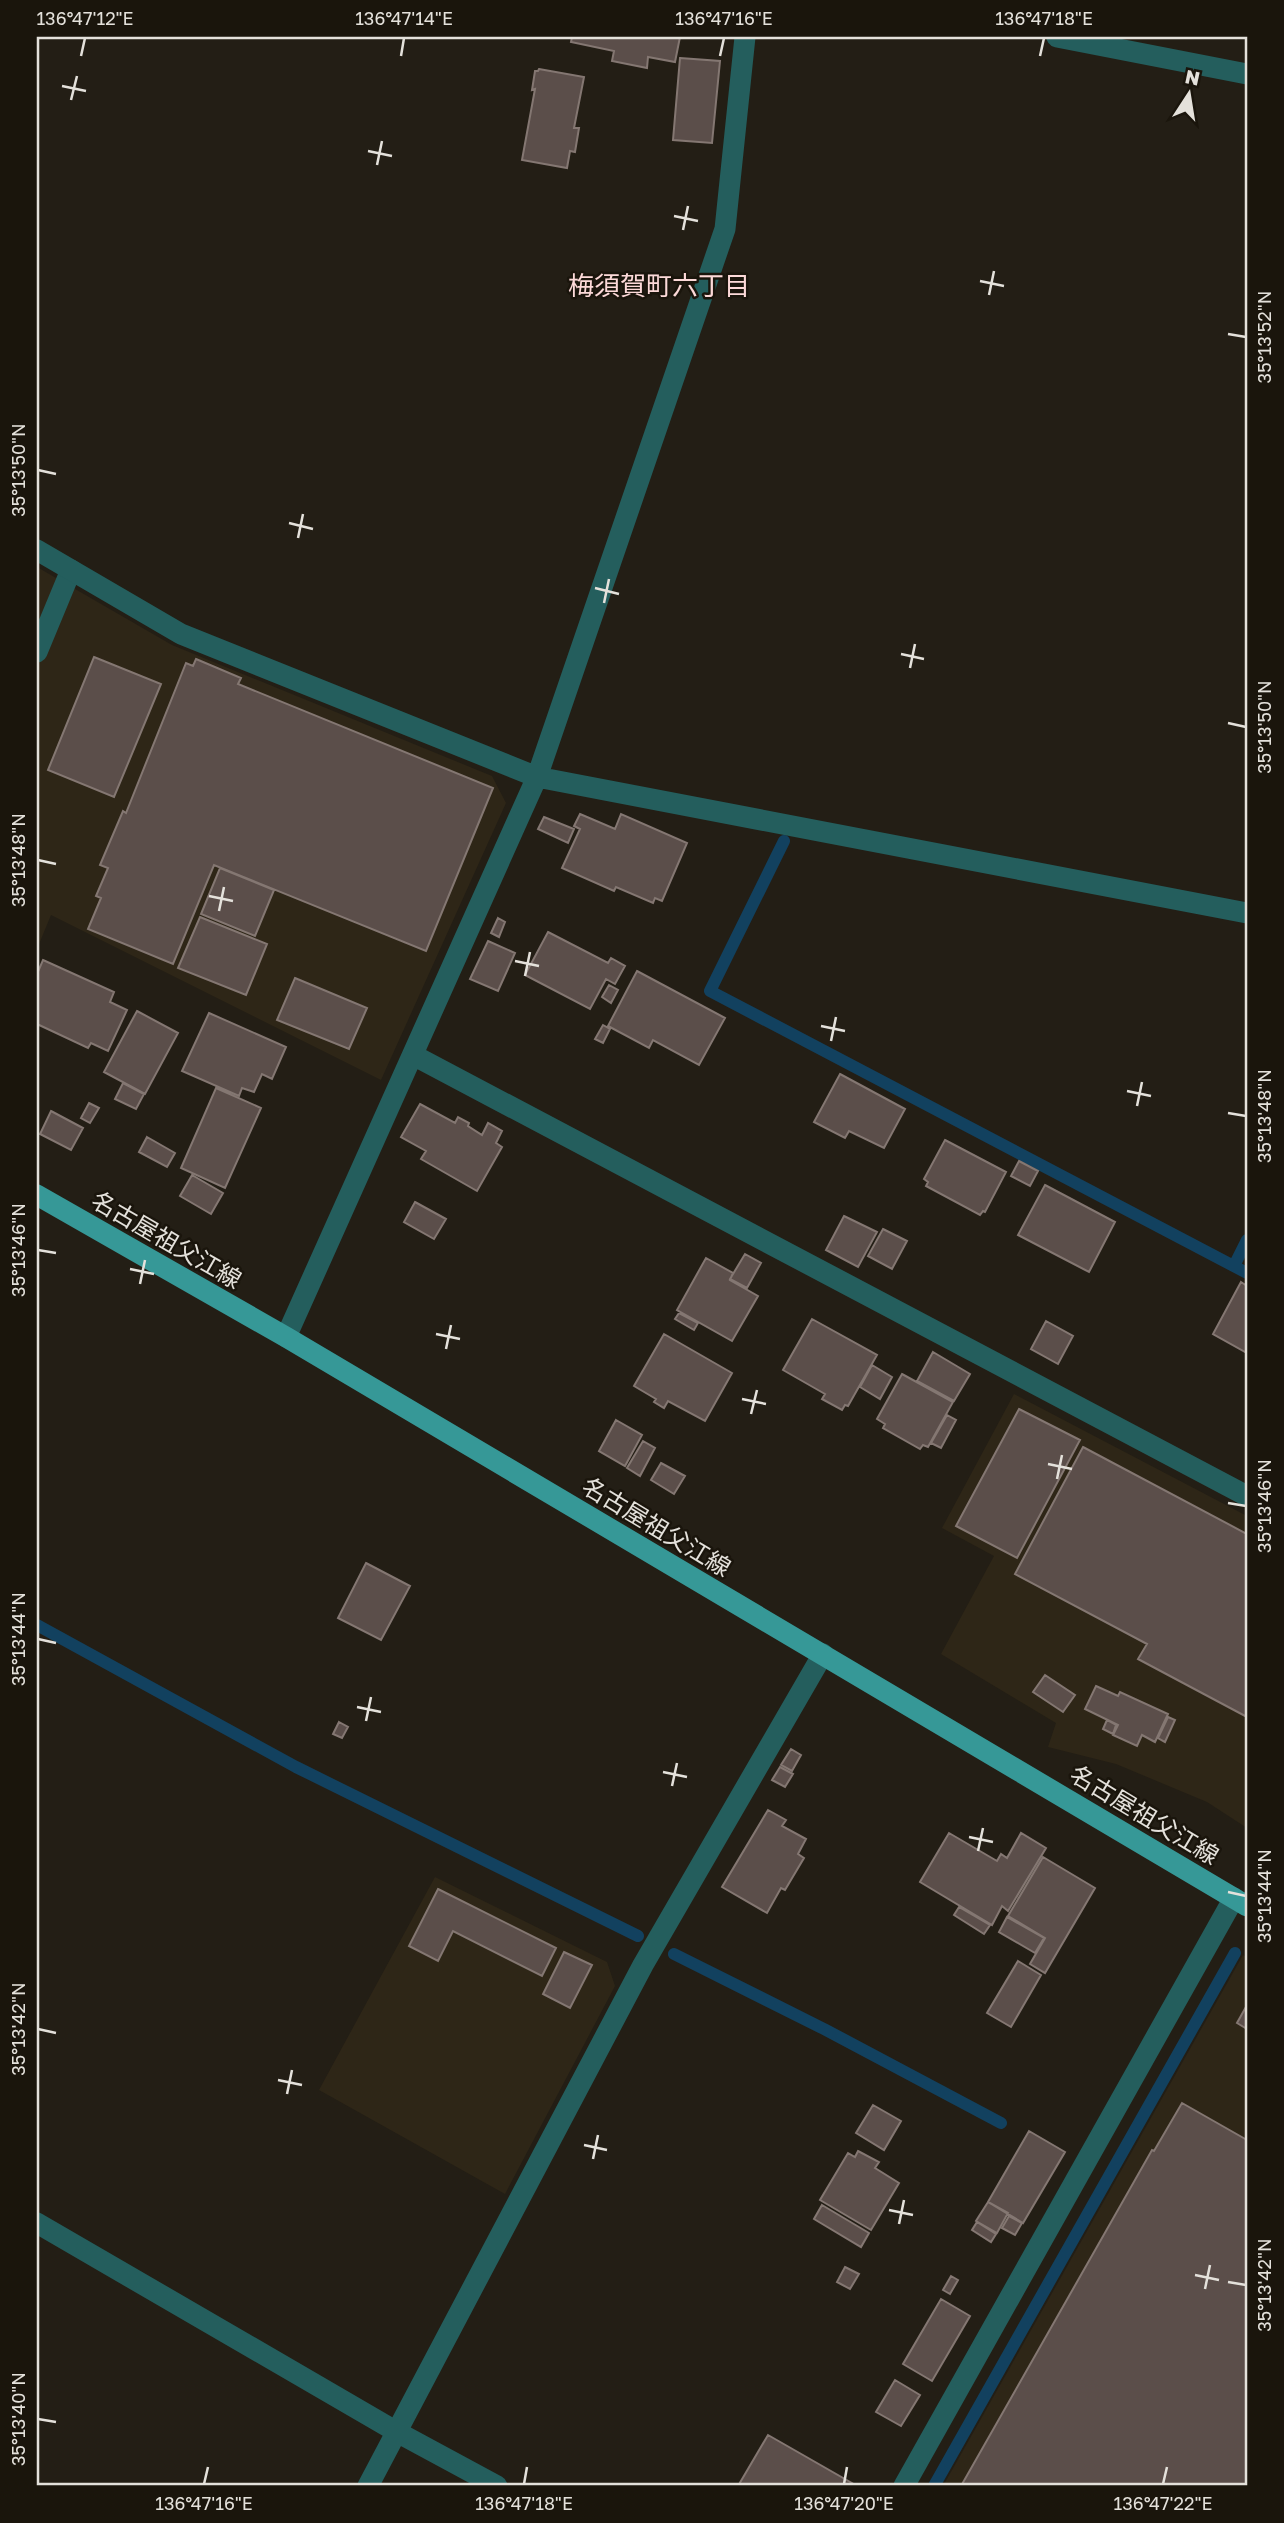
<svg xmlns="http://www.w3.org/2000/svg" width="1284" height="2523" font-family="'Golos Text','Noto Sans JP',sans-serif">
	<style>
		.built { fill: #2e2617 }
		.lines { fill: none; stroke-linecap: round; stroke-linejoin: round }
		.stream { stroke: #12415f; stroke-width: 12 }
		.building { fill: #5b4e4a; stroke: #847772; stroke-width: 2 }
		.lane { stroke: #245e5d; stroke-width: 21 }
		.street { stroke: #245e5d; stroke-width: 21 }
		.primary { stroke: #369897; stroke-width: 21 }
		.ticks { fill: none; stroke: #e4e1db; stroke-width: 2.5 }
		.labels { text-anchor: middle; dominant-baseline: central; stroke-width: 5; stroke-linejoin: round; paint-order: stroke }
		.street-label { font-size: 24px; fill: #e4e1db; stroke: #1a150c }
		.neighbourhood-label { font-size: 26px; fill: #fcd9d8; stroke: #1a150c }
		.neatline { fill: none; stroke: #e4e1db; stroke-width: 2.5 }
		.ticks-label { font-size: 18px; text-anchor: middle; fill: #e4e1db }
	</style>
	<rect width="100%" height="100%" fill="#231e15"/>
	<path class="built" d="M37 567 172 645 492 776 506 803 381 1080 51 915 37 949Z
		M1014 1394 1247 1516V1828L1207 1802 1116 1764 1048 1747 1056 1723 941 1654 994 1556 942 1528Z
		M435 1877 607 1962 615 1986 505 2194 319 2090Z
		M1243 1955 1247 1957V2486H943Z"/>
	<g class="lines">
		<path class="stream" d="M784 841 710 991 1247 1273
			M1234 1266 1247 1240
			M37 1625 296 1767 638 1936
			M674 1954 824 2029 1001 2123
			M934 2486 1235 1953"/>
	</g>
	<path class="building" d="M572 37H680L675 62 648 57 647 68 612 61 614 51 571 42Z
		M680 58 720 61 712 143 673 140Z
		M539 69 584 77 574 128H579L575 152 570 151 567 168 522 160 535 89 532 90 535 71H538Z
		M94 657 161 684 114 797 48 770Z
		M196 659 241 678 238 684 493 788 426 951 214 865 173 964 88 929 101 898 96 896 108 868 100 865 123 811 126 813 186 663 193 666Z
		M580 814 615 829 621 814 687 843 662 901 655 898 653 903 616 887 614 891 562 868 580 829 574 826Z
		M544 817 574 829 568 843 538 829Z
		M220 868 274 890 255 936 201 914Z
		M200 917 267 944 246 995 178 968Z
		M498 918 505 922 499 937 491 933Z
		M548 932 608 963 611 958 625 966 615 984 606 979 590 1009 525 975Z
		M488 941 515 953 498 991 470 979Z
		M43 960 114 992 110 1002 127 1010 108 1051 91 1043 88 1048 37 1024V974Z
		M637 971 725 1018 699 1065 653 1040 649 1048 608 1026Z
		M295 978 367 1008 349 1049 277 1020Z
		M609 985 618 990 611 1003 602 997Z
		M137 1011 178 1033 145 1094 104 1072Z
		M209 1013 286 1047 272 1079 262 1074 254 1092 242 1088 239 1096 182 1071Z
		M603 1025 610 1029 603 1043 595 1039Z
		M840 1074 905 1109 884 1148 849 1131 845 1138 814 1122Z
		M123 1083 144 1094 136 1109 115 1099Z
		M216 1088 261 1108 225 1188 181 1168Z
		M89 1103 99 1108 90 1123 81 1118Z
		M420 1104 455 1123 458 1117 469 1123 468 1126 482 1135 488 1123 502 1131 496 1143 502 1147 477 1191 421 1159 426 1151 401 1137Z
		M51 1111 83 1128 71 1150 40 1134Z
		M147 1137 175 1153 167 1167 139 1152Z
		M945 1140 1006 1172 985 1212 983 1211 980 1215 926 1186 928 1182 924 1179Z
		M1019 1161 1038 1171 1030 1186 1011 1176Z
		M192 1175 223 1193 211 1214 180 1196Z
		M1045 1185 1115 1222 1089 1272 1018 1235Z
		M415 1202 446 1219 434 1239 404 1222Z
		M844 1216 877 1232 858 1267 826 1250Z
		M883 1229 907 1241 892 1269 868 1256Z
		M745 1254 761 1263 747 1288 730 1279Z
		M706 1258 733 1273 730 1280 758 1296 732 1341 677 1310Z
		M1241 1282 1247 1286V1353L1213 1334Z
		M679 1313 698 1323 694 1330 675 1319Z
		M812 1319 877 1355 848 1406 845 1405 842 1410 822 1399 825 1394 783 1370Z
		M1046 1321 1073 1336 1058 1364 1031 1349Z
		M664 1334 732 1373 705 1421 668 1401 664 1408 654 1402 656 1399 634 1386Z
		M933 1352 970 1374 954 1401 917 1381Z
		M872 1365 892 1377 880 1399 860 1387Z
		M902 1374 953 1402 928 1447 923 1445 920 1449 883 1428 885 1424 877 1419Z
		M1019 1409 1080 1440 1017 1558 956 1526Z
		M947 1415 956 1420 941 1448 931 1443Z
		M616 1420 642 1435 625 1466 599 1451Z
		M643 1441 655 1448 640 1476 627 1468Z
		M1083 1447 1247 1534V1717L1138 1659 1147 1644 1015 1574Z
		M661 1463 685 1476 674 1494 651 1480Z
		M366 1563 410 1586 381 1640 338 1618Z
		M1045 1675 1075 1695 1063 1712 1033 1692Z
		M1096 1686 1118 1696 1120 1692 1168 1714 1155 1742 1142 1735 1137 1746 1113 1735 1118 1725 1085 1709Z
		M1168 1717 1175 1720 1165 1742 1158 1738Z
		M1107 1720 1116 1725 1113 1734 1103 1729Z
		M339 1722 348 1727 342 1738 333 1734Z
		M791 1749 801 1755 792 1771 781 1765Z
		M780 1767 793 1774 785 1787 772 1780Z
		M768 1810 786 1820 782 1826 806 1839 798 1854 804 1858 785 1890 781 1888 767 1913 722 1887Z
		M949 1833 997 1861 1001 1854 1007 1858 1021 1833 1046 1848 1008 1911 1002 1906 992 1925 920 1882Z
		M1043 1857 1095 1888 1045 1973 1030 1964 1045 1938 1008 1916Z
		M438 1889 556 1948 542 1976 453 1931 438 1961 409 1946Z
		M959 1907 990 1925 984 1934 954 1915Z
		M1007 1917 1044 1938 1035 1953 999 1932Z
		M564 1952 592 1965 570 2008 543 1994Z
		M1018 1961 1041 1975 1011 2027 987 2013Z
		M1247 2005V2029L1237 2023Z
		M1182 2103 1247 2140V2486H961L1152 2150 1154 2151Z
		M873 2105 901 2121 884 2150 856 2133Z
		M1029 2131 1065 2152 1023 2223 988 2202Z
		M858 2151 879 2162 875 2168 899 2183 871 2230 820 2200 848 2153 855 2157Z
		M988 2202 1008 2213 997 2233 976 2221Z
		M822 2205 869 2233 861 2247 814 2219Z
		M1009 2216 1022 2223 1015 2235 1002 2228Z
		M977 2222 996 2234 991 2242 972 2230Z
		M845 2267 859 2274 850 2289 837 2282Z
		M951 2276 958 2280 950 2294 943 2290Z
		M941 2299 970 2316 932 2381 903 2364Z
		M895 2380 920 2395 901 2426 876 2412Z
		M768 2435 857 2486H738Z"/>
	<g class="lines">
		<path class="lane" d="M37 652 71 570"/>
		<path class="street" d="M1057 37 1247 74
			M37 550 181 634 537 777 1247 913
			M413 1055 1247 1496
			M286 1337 537 777 725 229 745 37
			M37 2223 397 2432 497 2486
			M368 2486 643 1965 823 1654
			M904 2486 1234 1898"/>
		<path class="primary" d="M37 1195 286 1337 1247 1906"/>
	</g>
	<path class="ticks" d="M81 56 85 38M401 56 404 38M720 56 724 38M1040 56 1044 38M62 86 86 91M71 100 77 76M368 151 392 156M377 165 382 141M674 216 698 221M683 230 688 206M980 281 1004 286M989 295 994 271M1228 334 1246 337M38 470 56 474M289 523 313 529M298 538 303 514M595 588 619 594M604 603 609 579M901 654 924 659M910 668 915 644M1228 723 1246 727M38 860 56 864M209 896 233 901M219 911 224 887M515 961 539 966M525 976 530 952M821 1026 845 1031M831 1041 836 1017M1127 1091 1151 1096M1137 1106 1142 1082M1228 1113 1246 1116M38 1250 56 1253M130 1269 154 1274M140 1284 145 1260M436 1334 460 1339M446 1349 451 1325M742 1399 766 1404M751 1414 757 1390M1048 1464 1072 1469M1057 1479 1062 1455M1228 1503 1246 1506M38 1639 56 1643M357 1707 381 1712M366 1721 371 1697M663 1772 687 1777M672 1786 677 1763M969 1837 993 1842M978 1851 983 1828M1228 1892 1246 1896M38 2029 56 2033M278 2080 302 2085M287 2094 292 2070M584 2145 607 2150M593 2159 598 2135M889 2210 913 2215M899 2224 904 2200M1195 2275 1219 2280M1228 2282 1246 2285M1205 2289 1210 2265M38 2419 56 2422M204 2484 208 2467M524 2484 527 2467M844 2484 847 2467M1163 2484 1167 2467"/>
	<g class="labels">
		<g class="street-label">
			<text transform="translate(167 1239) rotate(30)">名古屋祖父江線</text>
			<text transform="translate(657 1526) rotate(31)">名古屋祖父江線</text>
			<text transform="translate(1145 1814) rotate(31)">名古屋祖父江線</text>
		</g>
		<g class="neighbourhood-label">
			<text x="659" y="285">梅須賀町六丁目</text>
		</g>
	</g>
	<rect width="1284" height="2523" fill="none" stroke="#1a150c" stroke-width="77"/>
	<g transform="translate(1189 94) rotate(12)" stroke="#1a150c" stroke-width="5" paint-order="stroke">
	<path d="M0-5L12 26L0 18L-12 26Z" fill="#e4e1db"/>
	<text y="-10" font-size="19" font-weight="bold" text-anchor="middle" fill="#e4e1db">N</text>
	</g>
	<rect x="38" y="38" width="1208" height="2446" class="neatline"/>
	<g class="ticks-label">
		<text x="85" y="25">136°47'12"E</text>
		<text x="404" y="25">136°47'14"E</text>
		<text x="724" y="25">136°47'16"E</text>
		<text x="1044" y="25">136°47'18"E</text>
		<text transform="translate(1265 337) rotate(-90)" y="6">35°13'52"N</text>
		<text transform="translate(19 470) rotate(-90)" y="6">35°13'50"N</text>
		<text transform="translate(1265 727) rotate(-90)" y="6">35°13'50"N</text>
		<text transform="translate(19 860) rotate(-90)" y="6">35°13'48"N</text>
		<text transform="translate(1265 1116) rotate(-90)" y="6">35°13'48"N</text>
		<text transform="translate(19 1250) rotate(-90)" y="6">35°13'46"N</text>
		<text transform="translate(1265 1506) rotate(-90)" y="6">35°13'46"N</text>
		<text transform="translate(19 1639) rotate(-90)" y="6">35°13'44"N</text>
		<text transform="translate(1265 1896) rotate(-90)" y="6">35°13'44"N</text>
		<text transform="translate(19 2029) rotate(-90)" y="6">35°13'42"N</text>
		<text transform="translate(1265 2285) rotate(-90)" y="6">35°13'42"N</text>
		<text transform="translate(19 2419) rotate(-90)" y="6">35°13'40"N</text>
		<text x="204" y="2510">136°47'16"E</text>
		<text x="524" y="2510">136°47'18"E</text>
		<text x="844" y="2510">136°47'20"E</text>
		<text x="1163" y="2510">136°47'22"E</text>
	</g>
</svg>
